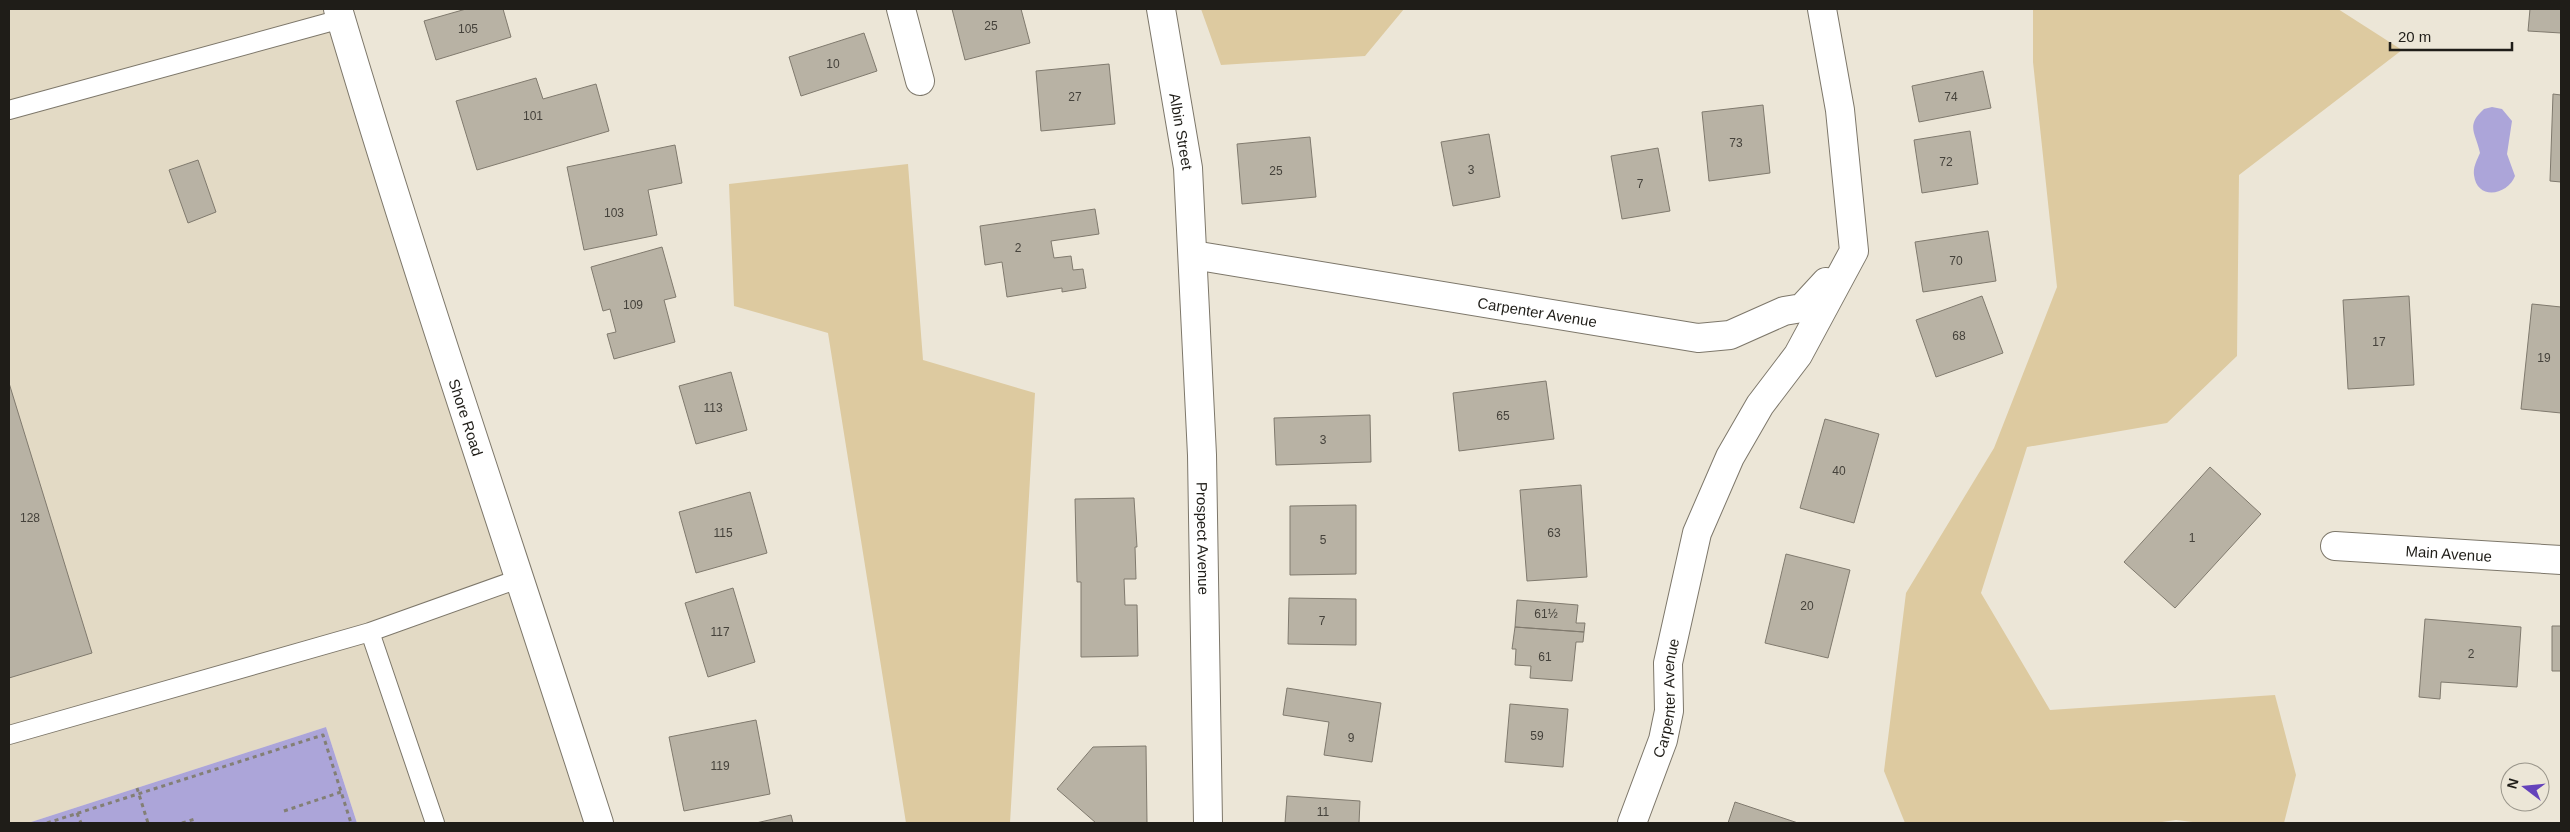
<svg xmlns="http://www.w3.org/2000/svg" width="2570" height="832" font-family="Helvetica,sans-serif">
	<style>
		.built { fill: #e3dac5 }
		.green { fill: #ddcaa0 }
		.water { fill: #aca5d9 }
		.building { fill: #b8b2a4; stroke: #807a6e }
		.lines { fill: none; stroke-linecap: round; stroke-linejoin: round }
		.service-casing { stroke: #7d776a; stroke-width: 20 }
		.minor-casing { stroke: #7d776a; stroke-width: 30 }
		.secondary-casing { stroke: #7d776a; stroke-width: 30 }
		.path { stroke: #837f75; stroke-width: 3; stroke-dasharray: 4 4; stroke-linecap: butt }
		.service { stroke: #fff; stroke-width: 18 }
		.minor { stroke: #fff; stroke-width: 28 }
		.secondary { stroke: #fff; stroke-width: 28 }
		.labels { text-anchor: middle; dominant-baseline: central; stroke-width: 4; stroke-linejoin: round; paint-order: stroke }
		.number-label { font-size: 12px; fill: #45423b }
		.street-label { font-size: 15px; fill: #1f1d18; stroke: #ece6d7 }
	</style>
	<rect width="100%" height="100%" fill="#ece6d7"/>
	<path class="built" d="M9 9H346L601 823H357L326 727 28 823H9Z"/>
	<path class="green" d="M1201 9H1404L1365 56 1221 65Z
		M2033 9H2338L2402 50 2239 175 2237 356 2167 423 2027 447 1981 593 2050 710 2275 695 2296 775 2284 823H2201L2176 820 2155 823H1905L1884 771 1906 593 1994 448 2057 287 2033 62Z
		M908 164 923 360 1035 393 1010 823H906L828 333 734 306 729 184Z"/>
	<path class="water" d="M2492 107 2502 109 2512 121 2507 154 2515 176C2508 195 2477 201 2474 175 2473 167 2477 160 2480 153 2476 133 2465 126 2484 109Z
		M326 727 357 823H28Z"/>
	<path class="building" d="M466 9H503L511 37 436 60 424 21Z
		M952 9H1021L1030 43 965 60Z
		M2530 9H2561V33L2528 31Z
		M864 33 877 71 801 96 789 57Z
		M1109 64 1115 124 1041 131 1036 71Z
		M1983 71 1991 108 1919 122 1912 86Z
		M536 78 543 99 596 84 609 131 477 170 456 101Z
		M2553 94 2561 95V182L2550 181Z
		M1763 105 1770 173 1709 181 1702 112Z
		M1970 131 1978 184 1922 193 1914 140Z
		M1489 134 1500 197 1453 206 1441 142Z
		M1310 137 1316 197 1242 204 1237 144Z
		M675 145 682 183 648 190 657 235 584 250 567 167Z
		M1658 148 1670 211 1622 219 1611 156Z
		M198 160 216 212 188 223 169 170Z
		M1095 209 1099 234 1051 241 1054 258 1071 256 1073 270 1083 269 1086 288 1062 292V288L1007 297 1002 262 985 265 980 226Z
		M1988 231 1996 281 1923 292 1915 242Z
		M662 247 676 297 664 300 675 342 614 359 607 334 616 332 610 309 603 311 591 267Z
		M1982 296 2003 353 1936 377 1916 320Z
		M2409 296 2414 385 2348 389 2343 300Z
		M2532 304 2561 307V413L2521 409Z
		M731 372 747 430 696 444 679 386Z
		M1546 381 1554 439 1459 451 1453 393Z
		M9 383 92 653 9 678Z
		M1370 415 1371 462 1276 465 1274 418Z
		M1825 419 1879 434 1854 523 1800 508Z
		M2210 467 2261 514 2175 608 2124 562Z
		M1581 485 1587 577 1527 581 1520 490Z
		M750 492 767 553 696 573 679 512Z
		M1134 498 1137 547H1135L1136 579H1124L1125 605H1137L1138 656 1081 657V582H1077L1075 499Z
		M1356 505V574L1290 575V506Z
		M1786 554 1850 570 1828 658 1765 643Z
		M733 588 755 662 708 677 685 603Z
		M1289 598 1356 599V645L1288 644Z
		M1517 600 1578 605 1576 623H1585L1584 632 1515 627Z
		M2425 619 2521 627 2517 687 2441 682 2440 699 2419 697Z
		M2552 626H2561V671H2552Z
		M1515 627 1584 632 1583 642H1576L1572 681 1530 678 1531 666 1515 665 1516 649H1512Z
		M1287 688 1381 703 1372 762 1324 755 1329 722 1283 715Z
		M1510 704 1568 709 1563 767 1505 762Z
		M756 720 770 794 684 811 669 737Z
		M1146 746 1147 823H1096L1057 789 1093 747Z
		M1287 796 1360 801 1359 823H1285Z
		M1735 802 1798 823H1728Z
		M791 815 793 823H756Z"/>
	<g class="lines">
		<defs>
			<path id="service" d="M9 110 341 19
				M370 632 521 578
				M9 735 370 632 435 823"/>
			<g id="minor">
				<path d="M901 9 920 81"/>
				<path id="s1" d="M1193 255 1698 338 1730 335 1784 311 1802 308 1826 282"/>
				<path id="s2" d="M2335 546 2561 560"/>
				<path id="s3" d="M1632 823 1663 740 1669 711 1668 663 1697 533 1730 457 1760 405 1798 355 1854 251 1840 110 1822 9"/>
			</g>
			<g id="secondary">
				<path id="s4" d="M338 9C419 282 512 552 599 823"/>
				<path id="s5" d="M1161 9 1188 168 1202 455 1208 823"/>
			</g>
		</defs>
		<use href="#service" class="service-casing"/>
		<use href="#minor" class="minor-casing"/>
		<use href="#secondary" class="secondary-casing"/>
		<path class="path" d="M137 788 148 823
			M284 811 341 792
			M77 813 81 823
			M47 823 323 735 351 823
			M182 823 195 819"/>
		<use href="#service" class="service"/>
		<use href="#minor" class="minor"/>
		<use href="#secondary" class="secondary"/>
	</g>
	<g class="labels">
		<g class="number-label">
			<text x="991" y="26">25</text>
			<text x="468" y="29">105</text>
			<text x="833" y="64">10</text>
			<text x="1075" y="97">27</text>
			<text x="1951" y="97">74</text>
			<text x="533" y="116">101</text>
			<text x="1736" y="143">73</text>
			<text x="1946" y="162">72</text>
			<text x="1471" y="170">3</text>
			<text x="1276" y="171">25</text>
			<text x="1640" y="184">7</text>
			<text x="614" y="213">103</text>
			<text x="1018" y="248">2</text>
			<text x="1956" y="261">70</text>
			<text x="633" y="305">109</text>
			<text x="1959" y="336">68</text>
			<text x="2379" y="342">17</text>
			<text x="2544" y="358">19</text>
			<text x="713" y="408">113</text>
			<text x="1503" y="416">65</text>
			<text x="1323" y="440">3</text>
			<text x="1839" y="471">40</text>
			<text x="30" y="518">128</text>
			<text x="723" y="533">115</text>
			<text x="1554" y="533">63</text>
			<text x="2192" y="538">1</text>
			<text x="1323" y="540">5</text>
			<text x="1807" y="606">20</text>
			<text x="1546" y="614">61½</text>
			<text x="1322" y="621">7</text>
			<text x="720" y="632">117</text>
			<text x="2471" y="654">2</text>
			<text x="1545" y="657">61</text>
			<text x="1537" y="736">59</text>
			<text x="1351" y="738">9</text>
			<text x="720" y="766">119</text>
			<text x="1323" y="812">11</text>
		</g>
		<g class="street-label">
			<text stroke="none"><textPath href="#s5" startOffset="124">Albin Street</textPath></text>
			<text stroke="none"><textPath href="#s1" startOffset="349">Carpenter Avenue</textPath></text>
			<text stroke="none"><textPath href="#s4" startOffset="428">Shore Road</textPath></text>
			<text stroke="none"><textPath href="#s5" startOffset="532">Prospect Avenue</textPath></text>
			<text stroke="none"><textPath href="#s2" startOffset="114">Main Avenue</textPath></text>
			<text stroke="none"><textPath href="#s3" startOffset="131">Carpenter Avenue</textPath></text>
		</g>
	</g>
	<rect width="2570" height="832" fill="none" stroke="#1f1d18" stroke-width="20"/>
	<g transform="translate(2525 787) rotate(286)"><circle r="24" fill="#ece6d7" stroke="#9a968b"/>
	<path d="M0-4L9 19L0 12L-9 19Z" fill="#6442bb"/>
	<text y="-8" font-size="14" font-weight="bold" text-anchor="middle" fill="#1f1d18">N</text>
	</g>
	<path d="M2390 42v8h122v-8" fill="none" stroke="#1f1d18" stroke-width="2.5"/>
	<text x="2398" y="42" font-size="15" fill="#1f1d18" stroke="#ece6d7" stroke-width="4" paint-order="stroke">20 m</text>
</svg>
